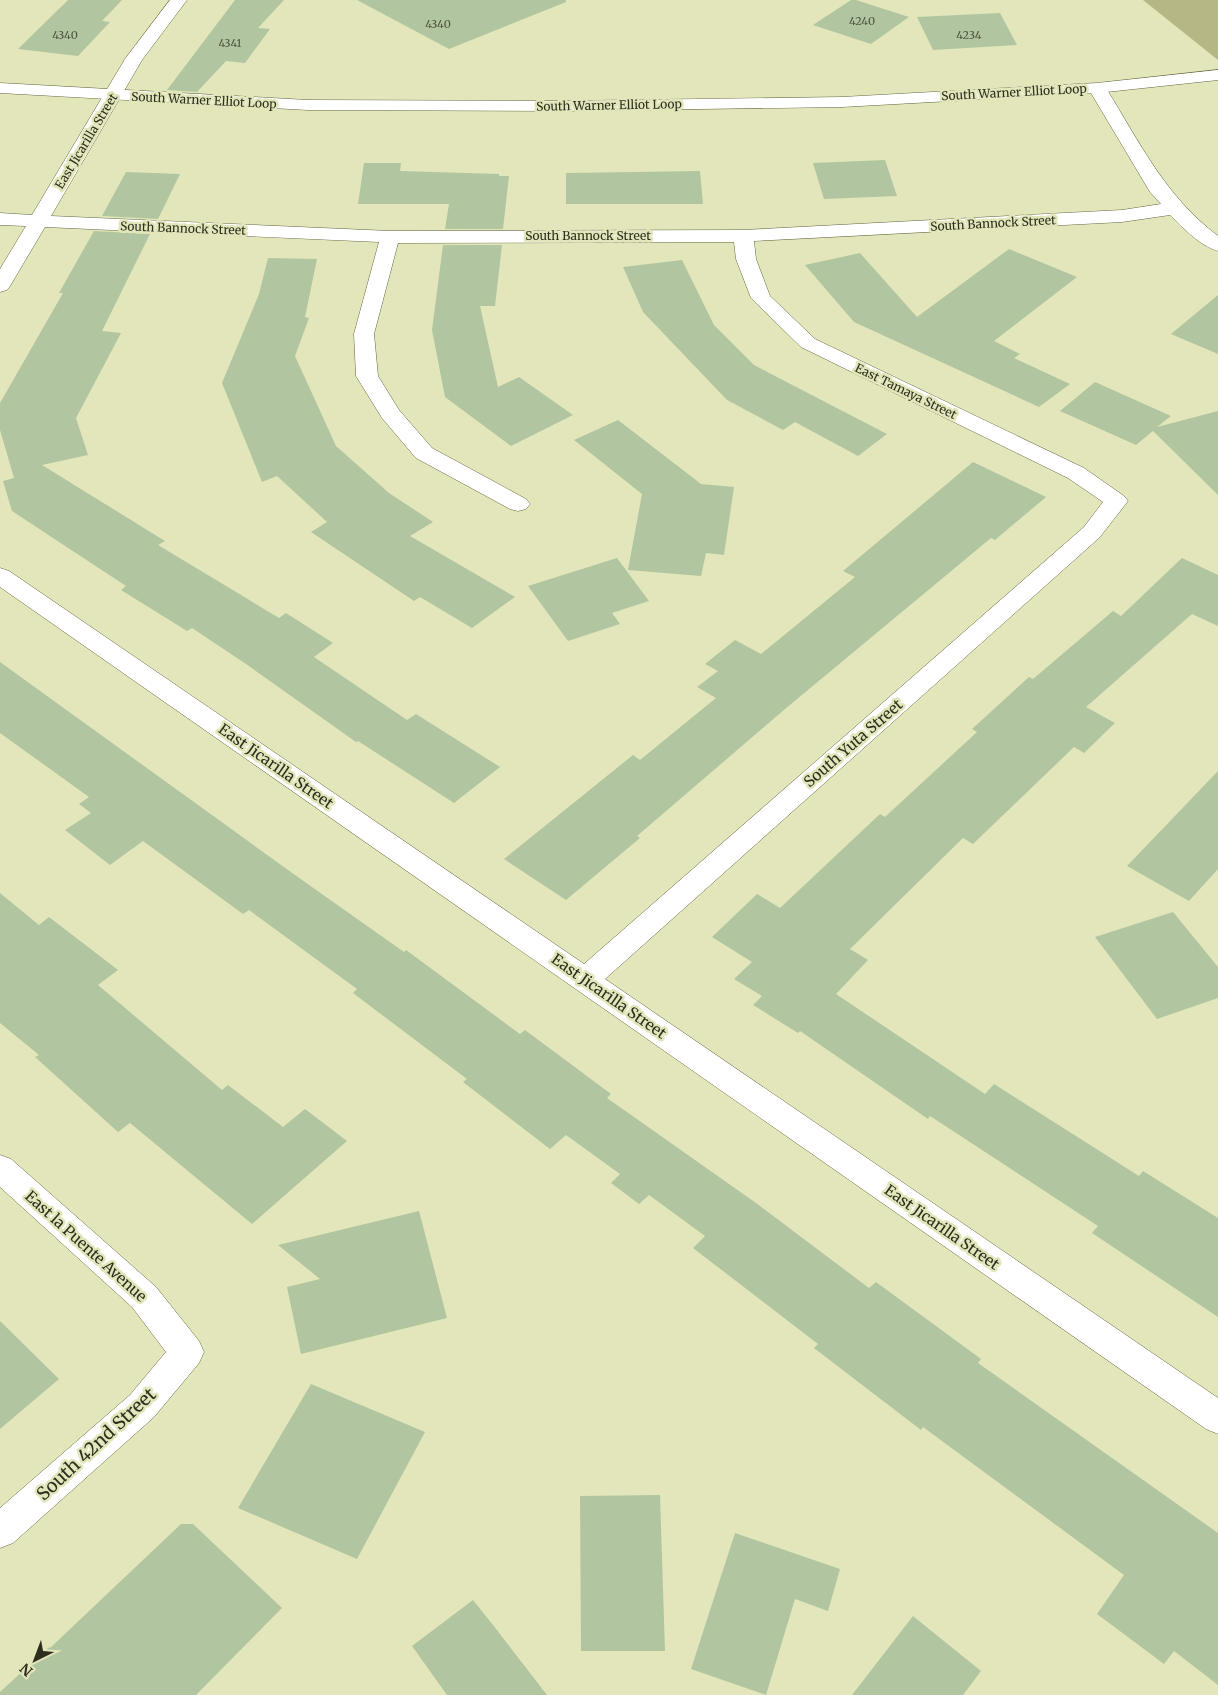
<svg xmlns="http://www.w3.org/2000/svg" width="1218" height="1695" font-family="Merriweather,serif">
	<style>
		.green { fill: #b5b885 }
		.building { fill: #b1c6a0 }
		.lines { fill: none; stroke-linecap: round; stroke-linejoin: round }
		.minor-casing { stroke: #656740; stroke-width: 1 }
		.secondary-casing { stroke: #656740; stroke-width: 1 }
		.minor { fill: #fff; fill-rule: evenodd }
		.secondary { fill: #fff; fill-rule: evenodd }
		.labels { text-anchor: middle; dominant-baseline: central; stroke-width: 5; stroke-linejoin: round; paint-order: stroke }
		.far-number-label { font-size: 11px; fill: #4e543e }
		.far-street-label { font-size: 12px; fill: #2d2e1e; stroke: #e2e6ba }
		.street-label { font-size: 15px; fill: #2d2e1e; stroke: #e2e6ba }
		.near-street-label { font-size: 18px; fill: #2d2e1e; stroke: #e2e6ba }
	</style>
	<rect width="100%" height="100%" fill="#e2e6ba"/>
	<path class="green" d="M1143 0H1218V60Z"/>
	<path class="building" d="M68 0H122L102 21 110 22 78 56 18 49Z
		M235 0H284L258 28 270 29 245 63 226 61 197 92 167 90Z
		M357 0H566V2L449 49Z
		M851 0H856L909 17 871 44 813 25Z
		M1000 13 1017 45 933 50 917 17Z
		M885 160 897 196 824 199 813 163Z
		M364 163H401L400 171 499 174V176H509L503 229H445L449 204H358Z
		M700 171 703 204H566V173Z
		M126 172 180 174 158 219 102 216Z
		M94 231 150 234 102 331 121 333 76 418 88 455 42 465 165 541 158 545 279 618 286 613 333 643 314 657 407 720 416 714 500 767 454 803 358 741 356 742 246 664 192 628 187 631 121 590 126 586 12 511 3 481 14 478 0 430V403L63 293H59Z
		M443 245H502L495 306H480L498 387 519 377 573 415 511 446 445 397 432 330Z
		M1009 249 1077 277 994 341 1020 354 1014 358 1070 384 1039 407 854 322 805 265 860 253 917 317Z
		M268 258 317 259 305 317 309 318 295 356 336 446 389 493 433 522 410 536 515 597 472 628 420 597 414 601 311 532 327 522 277 476 262 482 222 383 259 294Z
		M682 260 714 325 754 365 887 434 858 456 795 422 783 430 727 400 643 312 623 267Z
		M1218 295V354L1171 334Z
		M1095 382 1171 416 1157 427 1218 411V495L1153 431 1136 445 1060 411Z
		M618 420 701 484 734 487 724 555 706 553 701 576 628 570 642 494 574 440Z
		M973 462 1046 497 995 540 991 538 785 709 637 836 640 838 566 900 504 859 633 755 640 760 716 698 697 687 718 671 705 664 735 640 761 654 855 577 843 571Z
		M617 558 649 601 612 613 620 624 568 641 528 586Z
		M1182 558 1218 575V626L1192 614 1086 707 1115 723 1084 753 1074 747 973 844 963 838 850 949 868 960 836 994 985 1094 994 1084 1139 1176 1143 1171 1218 1218V1317L1092 1233 1098 1226 930 1116 928 1119 800 1031 798 1033 753 1005 762 996 734 979 752 962 712 937 757 894 780 908 880 814 885 817 977 732 972 729 1029 677 1033 679 1113 611 1121 616Z
		M0 662 295 875 404 952 406 950 520 1034 525 1030 611 1094 607 1098 756 1203 869 1288 876 1282 981 1359 978 1363 1218 1533V1685L1174 1651 1164 1664 1097 1614 1124 1575 923 1427 921 1430 814 1348 818 1344 693 1248 705 1236 649 1195 639 1204 611 1183 620 1174 566 1135 550 1149 463 1082 467 1079 353 993 357 989 249 910 243 914 143 841 110 865 65 830 91 813 79 804 89 797 0 733Z
		M1218 771V869L1189 901 1127 866Z
		M0 893 39 925 49 917 118 970 98 985 222 1090 228 1085 283 1127 305 1109 347 1141 252 1224 130 1123 118 1132 35 1057 39 1055 0 1023Z
		M1173 912 1218 967V998L1157 1019 1095 937Z
		M419 1211 447 1318 301 1354 287 1287 320 1279 278 1245Z
		M0 1321 59 1379 0 1429Z
		M311 1384 425 1432 357 1559 238 1508Z
		M660 1495 665 1651H581L580 1496Z
		M181 1524H193L282 1608 196 1695H0V1692L49 1647 50 1648Z
		M735 1533 840 1569 828 1611 795 1599 766 1695 691 1669Z
		M473 1600 493 1625 547 1695H447L412 1646Z
		M913 1616 981 1671 963 1695H852Z"/>
	<g class="lines">
		<defs>
			<path id="minor" d="M170 0H187L142 60 51 216 390 231 743 230 1122 210 1161 204 1150 192 1088 88 1091 84H1103L1106 88C1140 143 1165 196 1218 236V251C1200 246 1183 228 1170 215L1122 222 754 241 756 259 770 296 815 339 1084 468 1124 496 1128 501 1100 537 605 979 1218 1398V1434L1206 1429 0 587V568L9 571 584 964 1084 527 1103 502 1068 478 801 347 751 298 736 259 734 242 398 243 374 334 378 376 399 410 432 448 526 499 530 504 526 509 518 511 510 509 416 458 382 418 356 376 354 334 379 242 45 227 10 286 7 290 0 292V269L26 226 0 225V213L32 215 125 59Z
				M0 1155 11 1159 156 1287 199 1341 204 1352 199 1363 154 1417 13 1543 0 1548V1508L130 1395 166 1352 132 1307 0 1187Z"/>
			<path id="secondary" d="M1218 70V80L1097 93 842 107 564 111 308 110 0 93V83L308 100 564 101 842 97 1097 83Z"/>
		</defs>
		<use href="#minor" class="minor-casing"/>
		<use href="#secondary" class="secondary-casing"/>
		<use href="#minor" class="minor"/>
		<use href="#secondary" class="secondary"/>
	</g>
	<g class="labels">
		<g class="far-number-label">
			<text x="862" y="21">4240</text>
			<text x="438" y="24">4340</text>
			<text x="65" y="35">4340</text>
			<text x="969" y="35">4234</text>
			<text x="230" y="43">4341</text>
		</g>
		<g class="far-street-label">
			<text transform="translate(1014 92) rotate(-3)">South Warner Elliot Loop</text>
			<text transform="translate(204 100) rotate(3)">South Warner Elliot Loop</text>
			<text transform="translate(609 105) rotate(-1)">South Warner Elliot Loop</text>
			<text transform="translate(86 141) rotate(-59)">East Jicarilla Street</text>
			<text transform="translate(993 223) rotate(-3)">South Bannock Street</text>
			<text transform="translate(183 228) rotate(2)">South Bannock Street</text>
			<text x="588" y="235">South Bannock Street</text>
			<text transform="translate(906 391) rotate(26)">East Tamaya Street</text>
		</g>
		<g class="street-label">
			<text transform="translate(853 743) rotate(-41)">South Yuta Street</text>
			<text transform="translate(276 766) rotate(35)">East Jicarilla Street</text>
			<text transform="translate(609 996) rotate(35)">East Jicarilla Street</text>
			<text transform="translate(942 1227) rotate(35)">East Jicarilla Street</text>
			<text transform="translate(86 1246) rotate(42)">East la Puente Avenue</text>
		</g>
		<g class="near-street-label">
			<text transform="translate(96 1444) rotate(-43)">South 42nd Street</text>
		</g>
	</g>
	<g transform="translate(35 1660) rotate(222)" stroke="#e2e6ba" stroke-width="4" paint-order="stroke">
	<path d="M0-4L9 19L0 12L-9 19Z" fill="#2d2e1e"/>
	<text y="-8" font-size="14" font-weight="bold" text-anchor="middle" fill="#2d2e1e">N</text>
	</g>
</svg>
